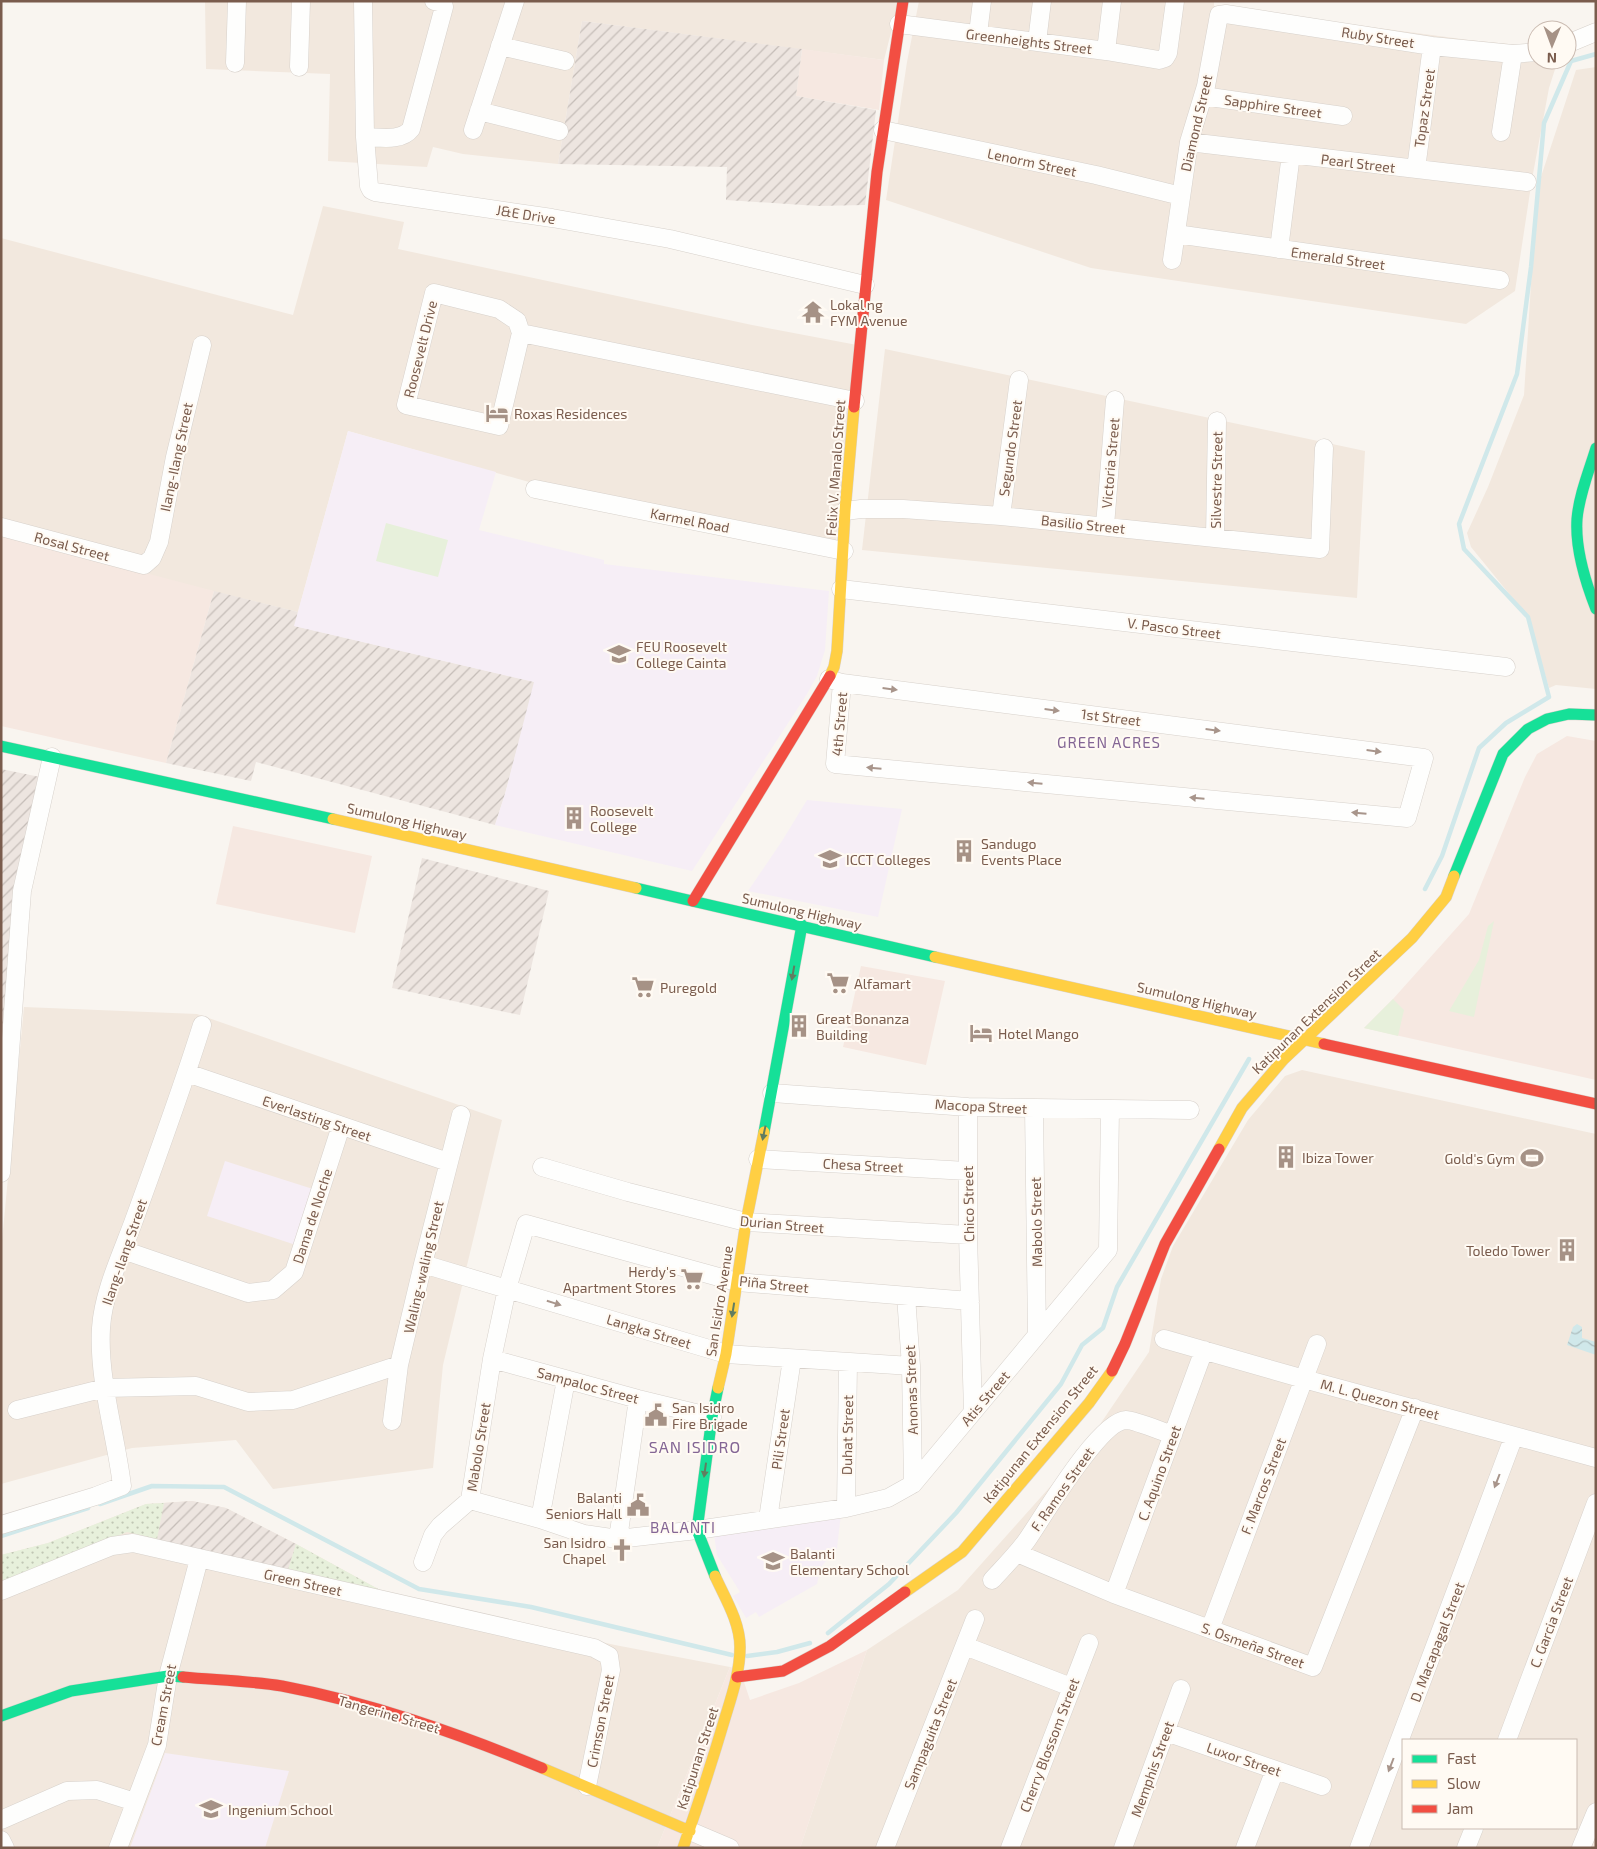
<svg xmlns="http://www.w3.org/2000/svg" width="1597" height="1849" font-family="'Exo 2',sans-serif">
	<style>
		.residential { fill: #f2e8de; fill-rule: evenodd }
		.commercial { fill: #f6e8e1 }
		.industrial { fill: url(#industrial-furrows) }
		.education { fill: #f6eef6 }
		.grass { fill: #e7f0db }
		.park { fill: url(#park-dots) }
		.water { fill: url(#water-waves) }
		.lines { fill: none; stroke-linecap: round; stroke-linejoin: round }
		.stream { stroke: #d0e8ea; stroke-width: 4.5 }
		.street-casing { stroke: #d7d1cb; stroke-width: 19 }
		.fast-casing { stroke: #d9d2cb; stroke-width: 12 }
		.slow-casing { stroke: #d9d2cb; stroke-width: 12 }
		.jam-casing { stroke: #d9d2cb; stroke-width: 12 }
		.street { stroke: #fefefd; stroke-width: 18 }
		.fast { stroke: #16e098; stroke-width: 11 }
		.slow { stroke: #ffcf43; stroke-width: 11 }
		.jam { stroke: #f24e42; stroke-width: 11 }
		.oneway { fill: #a8958b }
		.oneway2 { fill: #617d60 }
		.labels { text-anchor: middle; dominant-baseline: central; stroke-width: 4; stroke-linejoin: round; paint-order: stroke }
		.street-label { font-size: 14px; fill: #7a5c4d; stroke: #fffaf3 }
		.poi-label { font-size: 14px; fill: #7a5c4d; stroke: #fffaf3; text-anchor: start }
		.neighbourhood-label { font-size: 15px; letter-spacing: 1px; fill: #846695; stroke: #fffaf3 }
		.quarter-label { font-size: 16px; letter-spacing: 1px; fill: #846695; stroke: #fffaf3 }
	</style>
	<defs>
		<pattern id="industrial-furrows" width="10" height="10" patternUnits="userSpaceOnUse" patternTransform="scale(1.25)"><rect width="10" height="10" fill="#ede5e0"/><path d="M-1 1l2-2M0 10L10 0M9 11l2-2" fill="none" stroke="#c5bdb8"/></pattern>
		<pattern id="park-dots" width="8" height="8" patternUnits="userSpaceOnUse" patternTransform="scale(1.25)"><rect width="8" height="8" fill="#e7f0db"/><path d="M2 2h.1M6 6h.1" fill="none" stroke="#c0c6b4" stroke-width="1.8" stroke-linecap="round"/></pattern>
		<pattern id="water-waves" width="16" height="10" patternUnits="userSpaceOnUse" patternTransform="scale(1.25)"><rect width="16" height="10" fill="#d0e8ea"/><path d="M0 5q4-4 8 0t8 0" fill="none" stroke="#aebfc0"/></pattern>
	</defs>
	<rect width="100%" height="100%" fill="#f9f5f0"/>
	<path class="residential" d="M205 1H899L884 60 582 21 558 164 463 154 433 147 427 167 328 161 330 74 206 69Z
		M919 1H1214V6L1469 40 1537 47V60H1558L1549 88 1532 179 1515 291 1466 324 1091 268 886 200 907 62Z
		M1596 67V689L1556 685 1549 688 1528 617 1471 547 1467 533 1488 487 1524 395 1537 189 1576 70Z
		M323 206 404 222 398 249 752 325 857 345 836 542 605 499 529 482 348 431 298 612 155 577 1 535V238L293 315Z
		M885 349 1365 451 1357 598 862 550Z
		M24 1007 197 1014 502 1120 443 1365 433 1468 273 1489 236 1440 132 1448 1 1484V1252Z
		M1302 1070 1596 1134V1848H800L867 1650 958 1590 1082 1451 1149 1352 1161 1279 1173 1246 1248 1120 1285 1076ZM1403 1740H1576V1828H1403Z
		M192 1501 226 1508 296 1544 391 1596 615 1645 730 1667 657 1848H1V1555L48 1543 146 1504Z"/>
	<path class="commercial" d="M802 49 884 60 879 110 796 96Z
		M1 535 214 591 166 763 1 726Z
		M1567 736 1596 741V1080L1364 1028 1393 999 1469 914 1525 777 1537 754Z
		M233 826 372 856 355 933 216 904Z
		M861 966 945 981 926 1065 843 1047Z
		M867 1650 800 1848H657L730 1667 740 1670 750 1700 799 1683Z"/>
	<path class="industrial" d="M582 21 802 49 796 96 876 110 865 205 818 206 726 200 727 167 558 164Z
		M214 591 298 612 295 626 535 682 505 794 495 825 256 762 251 781 166 763Z
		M1 769 40 777 1 1124Z
		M422 858 549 891 520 1015 392 988Z
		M192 1501 226 1508 296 1544 287 1573 157 1539 164 1503Z"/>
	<path class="education" d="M348 431 496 472 479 530 604 560V564L829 591 825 650 817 676 807 694 692 871 495 825 505 794 534 682 294 626Z
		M807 800 902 809 878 917 748 891 782 841Z
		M225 1161 316 1190 299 1246 207 1216Z
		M841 1514 837 1548 821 1567 817 1584 759 1617 756 1612 746 1618 733 1596 740 1592 717 1555 714 1534Z
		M165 1753 289 1771 265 1848H130Z"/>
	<path class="grass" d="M386 523 448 540 438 577 376 561Z
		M1494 921 1474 1017 1449 1011 1479 960 1488 926Z
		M1393 999 1404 1010 1398 1036 1364 1028Z"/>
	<path class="park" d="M164 1503 157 1539 127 1532 1 1584V1555L48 1543 146 1504Z
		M296 1544 391 1596 287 1573Z"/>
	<path class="water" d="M1577 1324 1582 1327V1338L1596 1342V1355L1567 1345 1573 1327Z"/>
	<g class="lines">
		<path class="stream" d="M1425 889 1442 856 1479 748 1506 723 1549 697 1528 617 1464 549 1459 524 1517 374 1531 267 1544 123 1571 61 1596 54
			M100 1504 152 1486 224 1487 419 1589 531 1607 732 1655
			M1 1536 88 1508
			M828 1633 889 1584 956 1513 1061 1384 1082 1345 1103 1328 1117 1287 1249 1059
			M747 1656 777 1652 810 1643"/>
		<defs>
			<path id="street" d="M363 1 365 137 369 186 371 190 375 192 552 218 670 239 865 285
				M899 24 1106 51 1159 60 1165 58 1168 53 1175 1
				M978 34 982 1
				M1037 42 1042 1
				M1567 44 1596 32
				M500 46 565 61
				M1106 51 1112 1
				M235 63 237 1
				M299 67 301 1
				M1203 96 1343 116
				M479 111 559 131
				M473 130 515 1
				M883 130 1096 175 1181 196
				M1501 132 1513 54
				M365 137C379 137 401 142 411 129L444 7 443 3 434 1
				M1189 142 1527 182
				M1416 169 1432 46
				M1176 234 1500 280
				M1279 249 1291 154
				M1172 260 1189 142 1206 86 1219 15 1226 14 1432 46 1513 54 1537 52
				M434 293 499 309 517 321 521 333 499 426 406 405Z
				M521 333 855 401
				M535 489 844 551
				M845 511 861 509H903L1001 516 1320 549 1324 448
				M1001 516 1019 380
				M1105 526 1115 400
				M1 527 144 565 152 558 159 542 175 457 202 345
				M1215 538 1217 421
				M841 589 1506 667
				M829 679 842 683 1424 758 1407 818 835 764 842 683
				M187 1073 448 1162
				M772 1093 968 1107 1190 1110
				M968 1107V1235L973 1412
				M1034 1108 1037 1335
				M758 1159 967 1171
				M542 1167 628 1192 746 1222 968 1235
				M1 1173 22 891 52 757
				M123 1250 248 1293 273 1290 294 1272 341 1126
				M423 1264 726 1354 911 1366
				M906 1296 911 1366 913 1484
				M1164 1339 1304 1379 1596 1458
				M492 1359 638 1399 712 1417
				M17 1410 105 1388 196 1386 248 1402 293 1400 399 1365
				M392 1421 399 1365 423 1264 461 1115
				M470 1500 540 1519 584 1534 618 1539 697 1530 846 1508 888 1498 913 1484 1108 1250 1110 1109
				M470 1500 492 1359 507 1289 526 1224 737 1282 970 1301
				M846 1508 848 1363
				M540 1519 566 1380
				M768 1519 792 1359
				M1 1525 96 1496 122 1486C116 1435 98 1380 101 1328 103 1294 121 1255 133 1223 157 1157 181 1092 202 1025
				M618 1539 638 1399
				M1017 1553 1114 1594 1313 1667 1415 1408
				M423 1562 433 1535 440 1526 470 1500
				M992 1580C1004 1567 1017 1554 1027 1540 1043 1517 1099 1421 1126 1420 1135 1420 1163 1432 1173 1435
				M1 1591 112 1546 133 1543 594 1648 609 1656 611 1670 587 1786
				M1114 1594 1204 1350
				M1210 1629 1317 1344
				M965 1646 1071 1687
				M1166 1732 1322 1786
				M1507 1740 1596 1503
				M1 1820 67 1791 97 1790 135 1802
				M690 1831 730 1848
				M1 1840 5 1848
				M118 1848 157 1745 168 1676 199 1559
				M885 1848 975 1619
				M1010 1848 1089 1643
				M1123 1848 1181 1689
				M1245 1848 1275 1770
				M1359 1848 1514 1436
				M1466 1848 1474 1828
				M1581 1848 1596 1812"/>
			<path id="fast" d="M1596 448C1589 471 1579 495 1577 519 1575 549 1585 581 1596 609
				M1 746 333 819
				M1454 876 1503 754 1528 729 1547 719 1569 714 1596 715
				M636 888 935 957
				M764 1132 802 925
				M715 1576 697 1530 712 1417 718 1388
				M1 1716 71 1691 168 1676 183 1677"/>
			<path id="slow" d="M830 676 834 667 837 651 845 511 854 407
				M333 819 636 888
				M935 957 1324 1044
				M1219 1149 1242 1108 1283 1060 1412 938 1446 897 1454 876
				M718 1388 726 1354 746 1222 764 1132
				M905 1592 962 1552 1089 1403 1112 1371
				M542 1768 690 1831
				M683 1848C698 1805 712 1762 725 1718 732 1695 740 1672 740 1647 740 1622 725 1598 715 1576"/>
			<path id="jam" d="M854 407 877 172 903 1
				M693 901 830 676
				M1324 1044 1596 1104
				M1112 1371 1125 1344 1165 1244 1219 1149
				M183 1677C216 1680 250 1681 282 1686 372 1703 457 1733 542 1768
				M737 1677 783 1671 830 1646 905 1592"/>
		</defs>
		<use href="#street" class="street-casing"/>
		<use href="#fast" class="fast-casing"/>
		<use href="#slow" class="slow-casing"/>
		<use href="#jam" class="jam-casing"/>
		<use href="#street" class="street"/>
		<use href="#fast" class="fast"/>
		<use href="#slow" class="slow"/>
		<use href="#jam" class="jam"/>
	</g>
	<defs><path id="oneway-solid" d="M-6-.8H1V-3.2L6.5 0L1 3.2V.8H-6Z" transform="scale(1.25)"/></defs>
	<g class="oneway">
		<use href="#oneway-solid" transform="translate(890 689) rotate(7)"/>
		<use href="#oneway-solid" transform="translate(1052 710) rotate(7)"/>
		<use href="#oneway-solid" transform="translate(1213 730) rotate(7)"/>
		<use href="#oneway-solid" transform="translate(1374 751) rotate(7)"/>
		<use href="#oneway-solid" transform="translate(874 768) rotate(-175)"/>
		<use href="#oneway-solid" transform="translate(1035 783) rotate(-175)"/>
		<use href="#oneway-solid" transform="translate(1197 798) rotate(-175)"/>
		<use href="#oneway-solid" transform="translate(1359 813) rotate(-175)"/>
		<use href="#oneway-solid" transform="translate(554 1303) rotate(17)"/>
		<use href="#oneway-solid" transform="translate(1497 1481) rotate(111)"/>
		<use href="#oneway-solid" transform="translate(1391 1765) rotate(111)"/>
	</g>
	<g class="oneway2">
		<use href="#oneway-solid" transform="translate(793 973) rotate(100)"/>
		<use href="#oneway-solid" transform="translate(764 1133) rotate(102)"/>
		<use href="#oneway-solid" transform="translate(733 1310) rotate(99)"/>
		<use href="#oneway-solid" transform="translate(705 1470) rotate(98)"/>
	</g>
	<defs>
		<symbol id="temple-bare" viewBox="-9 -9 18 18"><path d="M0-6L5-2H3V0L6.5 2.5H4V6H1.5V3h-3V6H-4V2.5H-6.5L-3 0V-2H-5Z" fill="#a69286" stroke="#fffaf3" stroke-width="2.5" paint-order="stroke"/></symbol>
		<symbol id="hotel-bare" viewBox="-9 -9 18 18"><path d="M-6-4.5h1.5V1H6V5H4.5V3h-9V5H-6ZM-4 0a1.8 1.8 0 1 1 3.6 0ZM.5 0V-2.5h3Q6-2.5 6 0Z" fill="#a69286" stroke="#fffaf3" stroke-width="2.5" paint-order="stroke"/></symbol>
		<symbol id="school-bare" viewBox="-9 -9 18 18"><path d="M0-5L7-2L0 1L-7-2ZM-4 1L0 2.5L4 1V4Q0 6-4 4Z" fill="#a69286" stroke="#fffaf3" stroke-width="2.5" paint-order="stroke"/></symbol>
		<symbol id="building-bare" viewBox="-9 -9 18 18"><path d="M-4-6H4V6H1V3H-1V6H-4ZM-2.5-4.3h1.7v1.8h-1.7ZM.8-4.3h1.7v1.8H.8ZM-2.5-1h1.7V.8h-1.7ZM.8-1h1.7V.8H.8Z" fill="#a69286" stroke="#fffaf3" stroke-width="2.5" paint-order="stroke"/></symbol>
		<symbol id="university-bare" viewBox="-9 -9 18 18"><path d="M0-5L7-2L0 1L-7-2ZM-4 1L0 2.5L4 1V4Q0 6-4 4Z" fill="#a69286" stroke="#fffaf3" stroke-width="2.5" paint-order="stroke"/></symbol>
		<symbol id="supermarket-bare" viewBox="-9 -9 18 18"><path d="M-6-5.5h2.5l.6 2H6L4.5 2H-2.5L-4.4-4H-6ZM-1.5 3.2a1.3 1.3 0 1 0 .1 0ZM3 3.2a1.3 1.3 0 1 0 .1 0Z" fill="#a69286" stroke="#fffaf3" stroke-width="2.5" paint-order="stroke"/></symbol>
		<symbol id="stadium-bare" viewBox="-9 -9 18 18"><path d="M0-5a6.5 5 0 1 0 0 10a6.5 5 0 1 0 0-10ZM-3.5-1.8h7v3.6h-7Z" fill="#a69286" stroke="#fffaf3" stroke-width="2.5" paint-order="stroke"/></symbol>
		<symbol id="civic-bare" viewBox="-9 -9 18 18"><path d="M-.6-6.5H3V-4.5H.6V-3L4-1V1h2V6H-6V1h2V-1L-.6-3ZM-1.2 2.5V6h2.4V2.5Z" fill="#a69286" stroke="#fffaf3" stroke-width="2.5" paint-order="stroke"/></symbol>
		<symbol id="church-bare" viewBox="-9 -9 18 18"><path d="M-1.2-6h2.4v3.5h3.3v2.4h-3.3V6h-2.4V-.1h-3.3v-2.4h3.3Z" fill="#a69286" stroke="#fffaf3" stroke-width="2.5" paint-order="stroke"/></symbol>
	</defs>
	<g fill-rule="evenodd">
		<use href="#temple-bare" x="797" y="296" width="32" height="32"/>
		<use href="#hotel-bare" x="481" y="397" width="32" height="32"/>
		<use href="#school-bare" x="603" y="638" width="32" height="32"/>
		<use href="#building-bare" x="558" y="802" width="32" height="32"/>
		<use href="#building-bare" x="948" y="835" width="32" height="32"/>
		<use href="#university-bare" x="814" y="843" width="32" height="32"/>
		<use href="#supermarket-bare" x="822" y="967" width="32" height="32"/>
		<use href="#supermarket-bare" x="627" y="971" width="32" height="32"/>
		<use href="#building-bare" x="783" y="1010" width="32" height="32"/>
		<use href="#hotel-bare" x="965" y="1017" width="32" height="32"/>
		<use href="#building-bare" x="1270" y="1141" width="32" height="32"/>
		<use href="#stadium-bare" x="1516" y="1142" width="32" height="32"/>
		<use href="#building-bare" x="1551" y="1234" width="32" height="32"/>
		<use href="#supermarket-bare" x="676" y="1263" width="32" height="32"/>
		<use href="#civic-bare" x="640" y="1399" width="32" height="32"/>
		<use href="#civic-bare" x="622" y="1489" width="32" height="32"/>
		<use href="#church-bare" x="606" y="1534" width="32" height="32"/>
		<use href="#school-bare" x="757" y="1545" width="32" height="32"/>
		<use href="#school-bare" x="195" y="1793" width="32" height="32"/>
	</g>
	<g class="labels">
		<g class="street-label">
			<text transform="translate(1378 37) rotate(9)">Ruby Street</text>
			<text transform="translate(1029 41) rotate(7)">Greenheights Street</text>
			<text transform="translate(1273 106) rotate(8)">Sapphire Street</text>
			<text transform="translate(1424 108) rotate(-82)">Topaz Street</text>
			<text transform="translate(1196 123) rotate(-77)">Diamond Street</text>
			<text transform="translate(1032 162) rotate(12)">Lenorm Street</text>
			<text transform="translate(1358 163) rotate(7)">Pearl Street</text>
			<text transform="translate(526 214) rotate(9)">J&amp;E Drive</text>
			<text transform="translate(1338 258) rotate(8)">Emerald Street</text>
			<text transform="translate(420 349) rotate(-76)">Roosevelt Drive</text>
			<text transform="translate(1010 448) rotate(-82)">Segundo Street</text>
			<text transform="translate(176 457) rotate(-78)">Ilang-Ilang Street</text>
			<text transform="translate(1110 463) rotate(-85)">Victoria Street</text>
			<text transform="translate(835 468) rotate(-86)">Felix V. Manalo Street</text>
			<text transform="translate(1216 480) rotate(-89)">Silvestre Street</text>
			<text transform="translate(690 520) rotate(11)">Karmel Road</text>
			<text transform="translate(1083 524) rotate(6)">Basilio Street</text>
			<text transform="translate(72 546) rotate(15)">Rosal Street</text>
			<text transform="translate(1174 628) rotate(7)">V. Pasco Street</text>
			<text transform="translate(1111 717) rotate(7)">1st Street</text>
			<text transform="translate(839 724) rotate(-85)">4th Street</text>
			<text transform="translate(407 821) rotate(13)">Sumulong Highway</text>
			<text transform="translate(802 911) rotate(13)">Sumulong Highway</text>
			<text transform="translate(1197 1000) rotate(13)">Sumulong Highway</text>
			<text transform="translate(1316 1011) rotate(-44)">Katipunan Extension Street</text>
			<text transform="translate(981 1106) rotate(3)">Macopa Street</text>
			<text transform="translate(317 1118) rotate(19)">Everlasting Street</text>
			<text transform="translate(863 1165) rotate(3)">Chesa Street</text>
			<text transform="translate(968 1204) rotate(-91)">Chico Street</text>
			<text transform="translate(312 1216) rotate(-72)">Dama de Noche</text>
			<text transform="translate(1036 1222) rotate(-91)">Mabolo Street</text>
			<text transform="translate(782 1224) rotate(5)">Durian Street</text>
			<text transform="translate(124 1252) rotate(-71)">Ilang-Ilang Street</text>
			<text transform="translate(423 1267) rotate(-77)">Waling-waling Street</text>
			<text transform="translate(774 1284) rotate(6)">Piña Street</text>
			<text transform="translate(719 1301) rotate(-81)">San Isidro Avenue</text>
			<text transform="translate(649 1331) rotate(17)">Langka Street</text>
			<text transform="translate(588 1385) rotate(15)">Sampaloc Street</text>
			<text transform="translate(911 1390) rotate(-92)">Anonas Street</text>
			<text transform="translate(985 1398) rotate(-50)">Atis Street</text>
			<text transform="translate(1380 1399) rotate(15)">M. L. Quezon Street</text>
			<text transform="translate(1040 1434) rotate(-51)">Katipunan Extension Street</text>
			<text transform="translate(847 1435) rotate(-89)">Duhat Street</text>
			<text transform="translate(780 1439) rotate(-82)">Pili Street</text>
			<text transform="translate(478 1447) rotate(-81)">Mabolo Street</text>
			<text transform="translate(1159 1473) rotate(-70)">C. Aquino Street</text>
			<text transform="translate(1263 1486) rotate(-69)">F. Marcos Street</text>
			<text transform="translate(1062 1489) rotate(-55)">F. Ramos Street</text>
			<text transform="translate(303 1582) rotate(13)">Green Street</text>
			<text transform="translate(1551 1622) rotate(-69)">C. Garcia Street</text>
			<text transform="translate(1437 1642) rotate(-69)">D. Macapagal Street</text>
			<text transform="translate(1253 1645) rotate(20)">S. Osmeña Street</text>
			<text transform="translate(163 1705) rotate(-79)">Cream Street</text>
			<text transform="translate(389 1714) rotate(16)">Tangerine Street</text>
			<text transform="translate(600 1721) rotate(-79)">Crimson Street</text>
			<text transform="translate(930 1734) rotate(-68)">Sampaguita Street</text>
			<text transform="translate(1049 1745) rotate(-69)">Cherry Blossom Street</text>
			<text transform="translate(697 1758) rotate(-72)">Katipunan Street</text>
			<text transform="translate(1244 1759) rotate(19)">Luxor Street</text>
			<text transform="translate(1152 1769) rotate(-70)">Memphis Street</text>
		</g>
		<g class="poi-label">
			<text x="830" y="304">Lokal ng<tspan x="830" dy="16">FYM Avenue</tspan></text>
			<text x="514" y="413">Roxas Residences</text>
			<text x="636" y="646">FEU Roosevelt<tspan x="636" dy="16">College Cainta</tspan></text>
			<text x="590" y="810">Roosevelt<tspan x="590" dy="16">College</tspan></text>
			<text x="981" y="843">Sandugo<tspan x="981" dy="16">Events Place</tspan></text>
			<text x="846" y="859">ICCT Colleges</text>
			<text x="854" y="983">Alfamart</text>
			<text x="660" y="987">Puregold</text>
			<text x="816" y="1018">Great Bonanza<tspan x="816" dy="16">Building</tspan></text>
			<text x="998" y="1033">Hotel Mango</text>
			<text x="1302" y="1157">Ibiza Tower</text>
			<text x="1515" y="1158" text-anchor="end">Gold's Gym</text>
			<text x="1550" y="1250" text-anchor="end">Toledo Tower</text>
			<text x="676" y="1271" text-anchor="end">Herdy's<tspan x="676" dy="16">Apartment Stores</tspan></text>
			<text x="672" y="1407">San Isidro<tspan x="672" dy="16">Fire Brigade</tspan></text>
			<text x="622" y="1497" text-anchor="end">Balanti<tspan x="622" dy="16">Seniors Hall</tspan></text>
			<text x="606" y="1542" text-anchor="end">San Isidro<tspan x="606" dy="16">Chapel</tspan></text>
			<text x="790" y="1553">Balanti<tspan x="790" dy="16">Elementary School</tspan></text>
			<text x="228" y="1809">Ingenium School</text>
		</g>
		<g class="neighbourhood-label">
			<text x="1109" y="742">GREEN ACRES</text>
			<text x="683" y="1527">BALANTI</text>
		</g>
		<g class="quarter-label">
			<text x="695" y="1446">SAN ISIDRO</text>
		</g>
	</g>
	<rect width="1597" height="1849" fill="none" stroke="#7a5c4d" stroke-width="5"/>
	<rect x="1402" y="1739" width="175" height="90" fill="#fffaf3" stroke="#cabbb1"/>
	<rect x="1412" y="1755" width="25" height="8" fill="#16e098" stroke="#cabbb1"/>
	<text x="1447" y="1764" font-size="15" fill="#7a5c4d">Fast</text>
	<rect x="1412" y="1780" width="25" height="8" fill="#ffcf43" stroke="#cabbb1"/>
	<text x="1447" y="1789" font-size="15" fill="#7a5c4d">Slow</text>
	<rect x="1412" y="1805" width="25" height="8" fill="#f24e42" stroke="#cabbb1"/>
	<text x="1447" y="1814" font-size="15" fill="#7a5c4d">Jam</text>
	<g transform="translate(1552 45) rotate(181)"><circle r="24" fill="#fffaf3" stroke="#cabbb1"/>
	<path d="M0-4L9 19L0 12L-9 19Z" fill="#a69286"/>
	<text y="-8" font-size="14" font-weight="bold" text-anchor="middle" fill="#7a5c4d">N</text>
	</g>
</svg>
